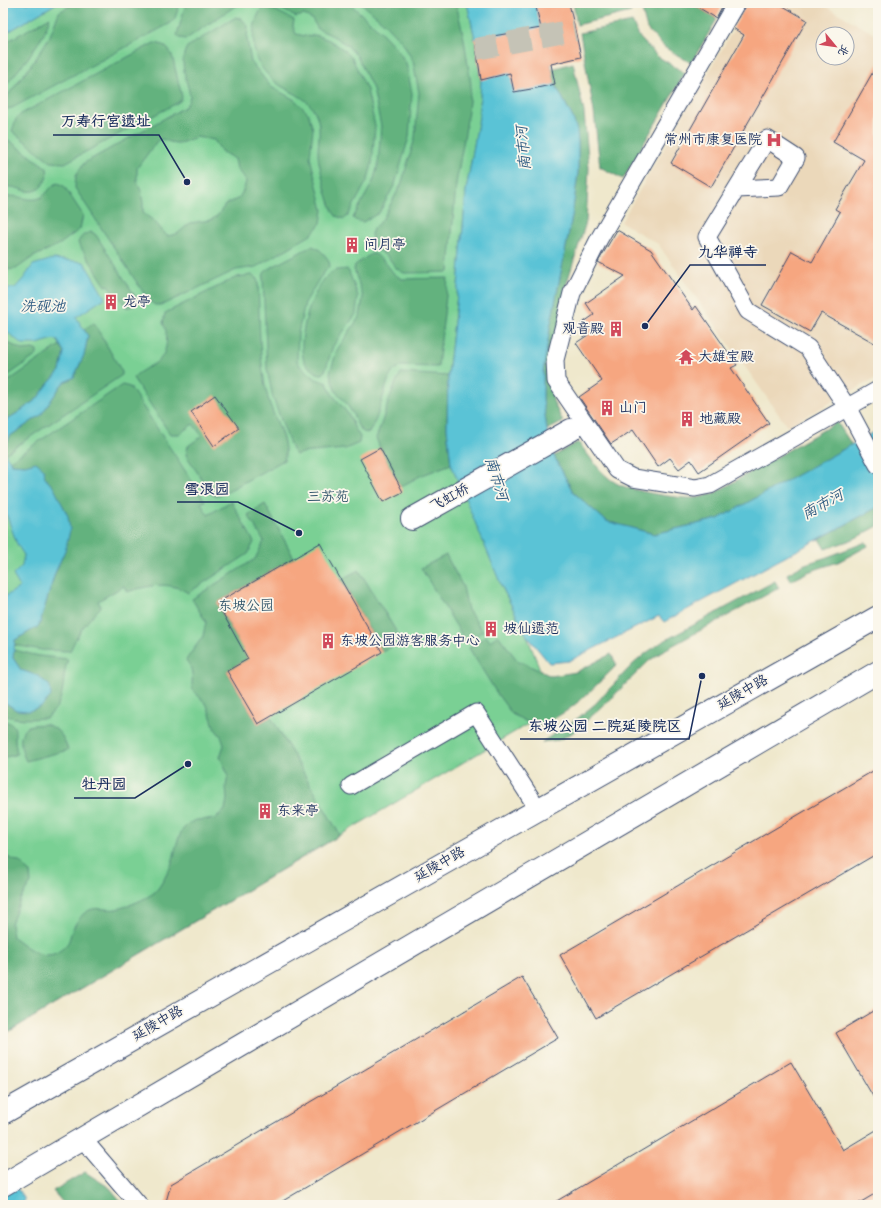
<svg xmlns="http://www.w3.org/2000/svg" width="881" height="1208" font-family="'Indie Flower','LXGW WenKai TC',sans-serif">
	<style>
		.built { fill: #ebd8ba; fill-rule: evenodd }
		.green { fill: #7ad094; stroke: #4a8079 }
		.forest { fill: #63b27e; stroke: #3f706e; fill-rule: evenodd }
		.water { fill: #5ac3d6; stroke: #3a799a }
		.building { fill: #f6a680 }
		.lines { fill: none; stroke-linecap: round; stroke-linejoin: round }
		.street-tunnel { stroke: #c5c3b6; stroke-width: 22; stroke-dasharray: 22 11; stroke-linecap: butt }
		.lane-casing { stroke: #3b4b6e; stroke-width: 19 }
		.street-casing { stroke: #3b4b6e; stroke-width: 24 }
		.primary-casing { stroke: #3b4b6e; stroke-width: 24 }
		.lane { stroke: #fff; stroke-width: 17 }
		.street { stroke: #fff; stroke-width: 22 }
		.primary { stroke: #fff; stroke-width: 22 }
		.labels { text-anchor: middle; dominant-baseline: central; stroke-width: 3.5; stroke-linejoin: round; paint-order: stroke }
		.poi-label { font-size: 14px; fill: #1b2f5e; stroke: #fbf7ec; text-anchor: start }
		.park-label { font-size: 14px; fill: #33576c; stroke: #fbf7ec }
		.street-label { font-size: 14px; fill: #1b2f5e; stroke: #fbf7ec }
		.water-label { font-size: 15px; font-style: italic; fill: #2e5b82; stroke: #fbf7ec }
		.leader { fill: none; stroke: #1b2f5e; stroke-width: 1.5 }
		.callout-dot { fill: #1b2f5e; stroke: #fbf7ec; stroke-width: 1.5 }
		.callout-label { font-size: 15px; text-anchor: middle; font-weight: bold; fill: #1b2f5e; stroke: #fbf7ec; stroke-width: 3.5; stroke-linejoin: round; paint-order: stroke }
	</style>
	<rect width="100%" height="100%" fill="#fbf7ec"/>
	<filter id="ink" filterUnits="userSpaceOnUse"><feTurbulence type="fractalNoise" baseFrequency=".025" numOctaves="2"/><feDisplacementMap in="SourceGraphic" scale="8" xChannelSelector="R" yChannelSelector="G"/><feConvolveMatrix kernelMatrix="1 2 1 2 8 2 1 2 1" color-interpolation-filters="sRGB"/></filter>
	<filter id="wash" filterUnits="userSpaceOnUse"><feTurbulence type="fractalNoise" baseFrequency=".012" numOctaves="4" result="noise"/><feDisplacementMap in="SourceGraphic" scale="16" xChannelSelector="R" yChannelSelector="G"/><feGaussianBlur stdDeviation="0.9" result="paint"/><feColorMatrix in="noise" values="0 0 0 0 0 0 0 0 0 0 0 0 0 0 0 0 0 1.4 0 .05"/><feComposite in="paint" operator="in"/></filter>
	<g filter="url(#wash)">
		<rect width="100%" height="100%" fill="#efe8cc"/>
		<path class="built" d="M749 3H820L878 36V377L787 426 658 244 621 222ZM823 34H847V58H823Z"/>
		<path class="green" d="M57 3H467L475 39 481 80 479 117 466 191 458 286 448 376 447 428 501 585 527 636 555 708 3 1035V35Z"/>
		<path class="forest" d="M75 3H180L175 18 171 23 12 108 7 109 3 107 5 99 35 60 50 36 59 12Z
			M186 3H242L231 9 186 39 180 38 177 35Z
			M270 3H349L381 32 397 49 406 63 412 93 409 137 395 184 379 213 363 222 355 220 353 218 373 182 378 165 381 126 373 89 357 56 347 45 333 36 318 29 312 19 304 15 296 17Z
			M361 3H456L464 39 471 84 466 127 456 184 449 272 404 273 397 269 388 257 374 248 371 234 373 229 382 220 401 185 415 138 419 93 413 61 403 43 383 22Z
			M573 3H629L631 12 577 25Z
			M640 3H691L717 19 691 63 664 47 647 29Z
			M267 6 294 20 293 27 296 34 305 36 315 35 329 40 343 49 352 58 367 90 375 126 372 164 368 179 348 216 344 219C342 218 338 217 336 216 330 211 318 163 318 154 318 140 322 125 315 112 306 95 287 92 274 81 270 78 258 64 257 60 251 42 252 21 263 7Z
			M50 17 44 34 28 58 3 89V44Z
			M236 17 242 19 248 26 247 39 251 62 271 87 295 100 308 113 313 129 310 157 323 210 321 223 311 235 256 267 236 270 162 305H155L149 301 75 188 76 175 84 163 185 107 189 101 190 96C187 80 178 62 187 47ZM196 137 214 140 222 152 235 159 237 169 246 181 244 189 239 198 225 205 218 215 211 220 190 223 177 234 167 236 154 221 143 213V203L141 190 137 181V168L157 141 162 139C178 146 181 143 196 137Z
			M632 22 640 38 657 56 685 73 623 179 600 167 594 112 580 33Z
			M154 43C163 44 167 46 172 55L182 97 180 101 177 103 65 163 51 162 12 131 16 119 21 114Z
			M573 63 584 112 589 168 586 222 565 289 552 376 553 401 563 422 547 430 543 401V372L550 328 572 216 578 173V142L573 118 555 84 552 69Z
			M3 136 47 168C48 174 47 178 44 183 32 202 18 182 3 188Z
			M58 183 64 186 83 215 80 229 60 244 33 257 16 269 3 270V200C11 191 25 201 36 199 46 198 49 186 58 183Z
			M92 232 96 235 137 299C136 304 132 308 126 307L117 293 115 295 108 285 106 286 78 243C80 236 86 233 92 232Z
			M312 246C320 248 328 257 330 265L319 279 305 303 298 333 297 360 300 366 316 379 327 383 332 394 349 415 354 427 360 437 359 443 345 449 302 453 296 455 292 450 273 398 267 369 263 278 264 273 268 269Z
			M371 254H375L385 262 394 274 402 279 448 278 438 367 401 366 394 370 389 378 376 419 369 433 363 432 358 426 353 414 346 403 335 390 330 373 337 350 360 316 363 297 354 269 355 265Z
			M347 269 349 272 358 296 356 314 333 346 325 371 323 374C318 374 316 373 312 369 309 367 305 364 304 361 296 339 313 281 334 271 338 269 343 270 347 269Z
			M252 275 256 277 258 282C260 320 258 361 268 398 272 415 290 443 284 460L219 496 212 495 186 455 188 446 202 436 193 424 179 434H170L133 378C139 371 150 367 157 362 168 354 169 334 163 323L165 313 237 277Z
			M94 323 122 372V375L5 454 3 451 10 436 41 415 62 384 74 377 84 355 88 336 84 330Z
			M3 340 22 350 33 349 37 351V355L3 379Z
			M60 345 64 352 60 371 49 383 37 399 19 412 3 422V385Z
			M401 373 448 376 447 428 451 464 420 476 400 487 380 448 376 438C385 417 389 392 401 373Z
			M122 385 130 387 205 501 201 503 208 515 231 501 254 542 248 554 188 593C169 580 147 586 127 592L124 586 98 601 101 607C85 623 79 631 70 651L42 650 14 645 15 640 39 626 55 573 66 548 54 488 45 478 36 463 25 465 11 464 10 461Z
			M837 422 852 445 718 519 654 534 606 521 573 492 554 456 578 442C589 455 600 474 616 483 630 491 678 499 695 498 701 498 707 495 713 494Z
			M265 504 294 558 217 603 232 631 250 658 227 671 258 724 271 717 340 835 3 1035V855L21 863 30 873 31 883 21 898 11 924 13 937C29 949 48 966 66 945 69 943 70 937 71 934 74 925 79 917 86 912 96 905 106 911 116 909 127 907 146 899 155 892 161 886 169 870 172 863 177 847 177 825 197 820 202 819 209 820 215 819L225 810 227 799 226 787 228 774 220 757 224 745 221 736 215 729 207 705 192 689C192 677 194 670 186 660L203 636 206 622 192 599 255 559 264 541 248 515Z
			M878 507V526L854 539 825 549 819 539Z
			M866 542 868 546 838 562 808 572 790 581 787 574 805 564 827 557Z
			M446 555 463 587 468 610 483 631 466 642 421 568Z
			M359 570 402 641 382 652 341 579Z
			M775 581 779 588 666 649 649 661 601 708 572 733 559 740 542 742 578 718 595 704 632 665 646 653 662 642Z
			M498 635 517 660 551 676 576 672 611 654 617 665 583 698 568 710 550 721 540 725 529 723 512 714 498 695 469 648 486 636 490 641Z
			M14 650 39 656 68 659C60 681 68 702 46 718 31 719 17 720 3 715V701L16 710 50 686 38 676 21 670 13 658Z
			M3 720C15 725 15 724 15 737 15 742 16 748 17 754L3 758Z
			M45 724C59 728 64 737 68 750L26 761C21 751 16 732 29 726 34 724 40 725 45 724Z
			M85 1172 110 1188 124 1205H65L53 1191Z"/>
		<path class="water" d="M3 3H57L3 35Z
			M467 3H545L551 64 555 84 573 118 577 131 578 142V173L572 216 550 328 543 372V401L547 430 554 456 573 492 606 521 654 534 718 519 878 430V507L664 622 659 616 569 661 549 663 527 636 501 585 451 464 447 428 448 376 458 286 466 191 479 117 481 80 475 39Z
			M53 259 84 262 105 298 76 317 88 336 84 355 74 377 62 384 41 415 10 436 3 451 12 464 25 465 36 462 44 469 45 478 54 488 68 516 70 530 66 548 55 573 39 626 15 640 13 658 21 670 38 676 50 686 51 696 42 706 29 711 16 710 3 701V598L20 587 13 575 22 566 24 555 17 544 3 505V422L19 412 37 399 49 383 60 371 64 352 58 341 54 339 37 344H22L7 332 3 325V288H15L24 278 33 265Z
			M3 1169 24 1198V1205H3Z"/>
		<g id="blocks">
			<path class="building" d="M535 3H569L581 57 551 64 555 84 537 88 514 92 510 73 481 80 475 39 541 28Z
				M691 3H724L716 18Z
				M746 3H778L807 20 711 187 671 163 744 35 733 28 745 8Z
				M878 63V345L821 313 810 332 762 305 792 251 812 262 840 212 835 209 864 160 833 142Z
				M617 230 651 250 693 310 696 306 737 365 731 368 769 423 699 472 691 460 679 469 670 458 658 467 633 430 611 444 579 397 602 381 576 343 588 335 581 324 594 315 586 303 625 276 598 262Z
				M215 395 239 428 214 446 191 412Z
				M380 448 403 492 383 502 360 459Z
				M320 543 382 652 258 724 227 671 248 659 217 603Z
				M878 768V853L596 1018 560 955Z
				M522 977 558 1038 276 1205H165L171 1184Z
				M878 1008V1105L836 1033Z
				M791 1062 843 1150 878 1129V1192L856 1205H550Z"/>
		</g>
	</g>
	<g filter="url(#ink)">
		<use href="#blocks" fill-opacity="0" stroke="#3b4b6e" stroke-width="1"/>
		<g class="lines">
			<path class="street-tunnel" d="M476 49 575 30"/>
			<defs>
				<path id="lane" d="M736 3 599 239 572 293 555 360 556 381 617 470 633 478 695 488 710 485 878 390
					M737 189 779 187 796 158 767 139 707 237 748 311 808 348 847 407 878 465
					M351 786 476 713 538 809
					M82 1138 139 1205"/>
				<path id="street" d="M412 519 571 430"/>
				<path id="primary" d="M3 1113 878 617
					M3 1185 878 672"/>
			</defs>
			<use href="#lane" class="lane-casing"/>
			<use href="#street" class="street-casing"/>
			<use href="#primary" class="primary-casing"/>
			<use href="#lane" class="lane"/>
			<use href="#street" class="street"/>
			<use href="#primary" class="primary"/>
		</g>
	</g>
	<defs>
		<symbol id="hospital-bare" viewBox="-9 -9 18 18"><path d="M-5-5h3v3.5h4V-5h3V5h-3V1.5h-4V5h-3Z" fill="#d1495b" stroke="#fbf7ec" stroke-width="2.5" paint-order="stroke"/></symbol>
		<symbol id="building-bare" viewBox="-9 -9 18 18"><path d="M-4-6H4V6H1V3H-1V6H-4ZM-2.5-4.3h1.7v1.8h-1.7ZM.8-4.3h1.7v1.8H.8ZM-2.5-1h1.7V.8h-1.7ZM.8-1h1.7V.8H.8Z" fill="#d1495b" stroke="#fbf7ec" stroke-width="2.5" paint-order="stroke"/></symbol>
		<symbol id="temple-bare" viewBox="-9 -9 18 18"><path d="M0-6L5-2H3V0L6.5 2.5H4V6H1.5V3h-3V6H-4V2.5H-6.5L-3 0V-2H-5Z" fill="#d1495b" stroke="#fbf7ec" stroke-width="2.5" paint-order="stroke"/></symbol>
	</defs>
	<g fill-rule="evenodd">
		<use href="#hospital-bare" x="763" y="129" width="22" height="22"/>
		<use href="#building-bare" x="341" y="234" width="22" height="22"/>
		<use href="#building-bare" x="100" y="291" width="22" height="22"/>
		<use href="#building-bare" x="605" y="318" width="22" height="22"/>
		<use href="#temple-bare" x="675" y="346" width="22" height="22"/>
		<use href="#building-bare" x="596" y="397" width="22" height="22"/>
		<use href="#building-bare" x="676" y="408" width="22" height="22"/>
		<use href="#building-bare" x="480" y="618" width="22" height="22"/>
		<use href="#building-bare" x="317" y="630" width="22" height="22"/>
		<use href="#building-bare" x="254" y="800" width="22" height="22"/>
	</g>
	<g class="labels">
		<g class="poi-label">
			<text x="762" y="140" text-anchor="end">常州市康复医院</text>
			<text x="364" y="245">问月亭</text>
			<text x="123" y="302">龙亭</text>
			<text x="604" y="329" text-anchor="end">观音殿</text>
			<text x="698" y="357">大雄宝殿</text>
			<text x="619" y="408">山门</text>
			<text x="699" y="419">地藏殿</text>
			<text x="503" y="629">坡仙遗范</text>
			<text x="340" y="641">东坡公园游客服务中心</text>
			<text x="277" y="811">东来亭</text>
		</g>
		<g class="park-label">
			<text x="328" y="497">三苏苑</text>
			<text x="246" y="606">东坡公园</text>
		</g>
		<g class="street-label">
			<text transform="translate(450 498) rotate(-29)">飞虹桥</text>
			<text transform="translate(743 693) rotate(-30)">延陵中路</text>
			<text transform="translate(440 865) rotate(-30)">延陵中路</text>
			<text transform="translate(158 1024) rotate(-30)">延陵中路</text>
		</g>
		<g class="water-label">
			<text transform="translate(524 148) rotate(-95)">南市河</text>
			<text x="43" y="307">洗砚池</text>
			<text transform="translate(496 479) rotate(73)">南市河</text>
			<text transform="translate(823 505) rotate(-29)">南市河</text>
		</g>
	</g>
	<path class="leader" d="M187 182L159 135H53M645 326L690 265H766M299 533L238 502H177M702 676L689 739H520M188 764L135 798H74"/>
	<g class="callout-dot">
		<circle cx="187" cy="182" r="4"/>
		<circle cx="645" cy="326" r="4"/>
		<circle cx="299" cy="533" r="4"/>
		<circle cx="702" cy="676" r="4"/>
		<circle cx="188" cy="764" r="4"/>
	</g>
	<g class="callout-label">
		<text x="106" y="126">万寿行宫遗址</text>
		<text x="728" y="257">九华禅寺</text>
		<text x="207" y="494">雪浪园</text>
		<text x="605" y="731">东坡公园 二院延陵院区</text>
		<text x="104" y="789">牡丹园</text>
	</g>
	<rect width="881" height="1208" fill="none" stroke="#fbf7ec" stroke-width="16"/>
	<g transform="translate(835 46) rotate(119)"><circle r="19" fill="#fbf7ec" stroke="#a1a7b3"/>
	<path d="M0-3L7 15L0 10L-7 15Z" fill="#d1495b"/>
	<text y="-6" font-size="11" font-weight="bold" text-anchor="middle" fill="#1b2f5e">北</text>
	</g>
</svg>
